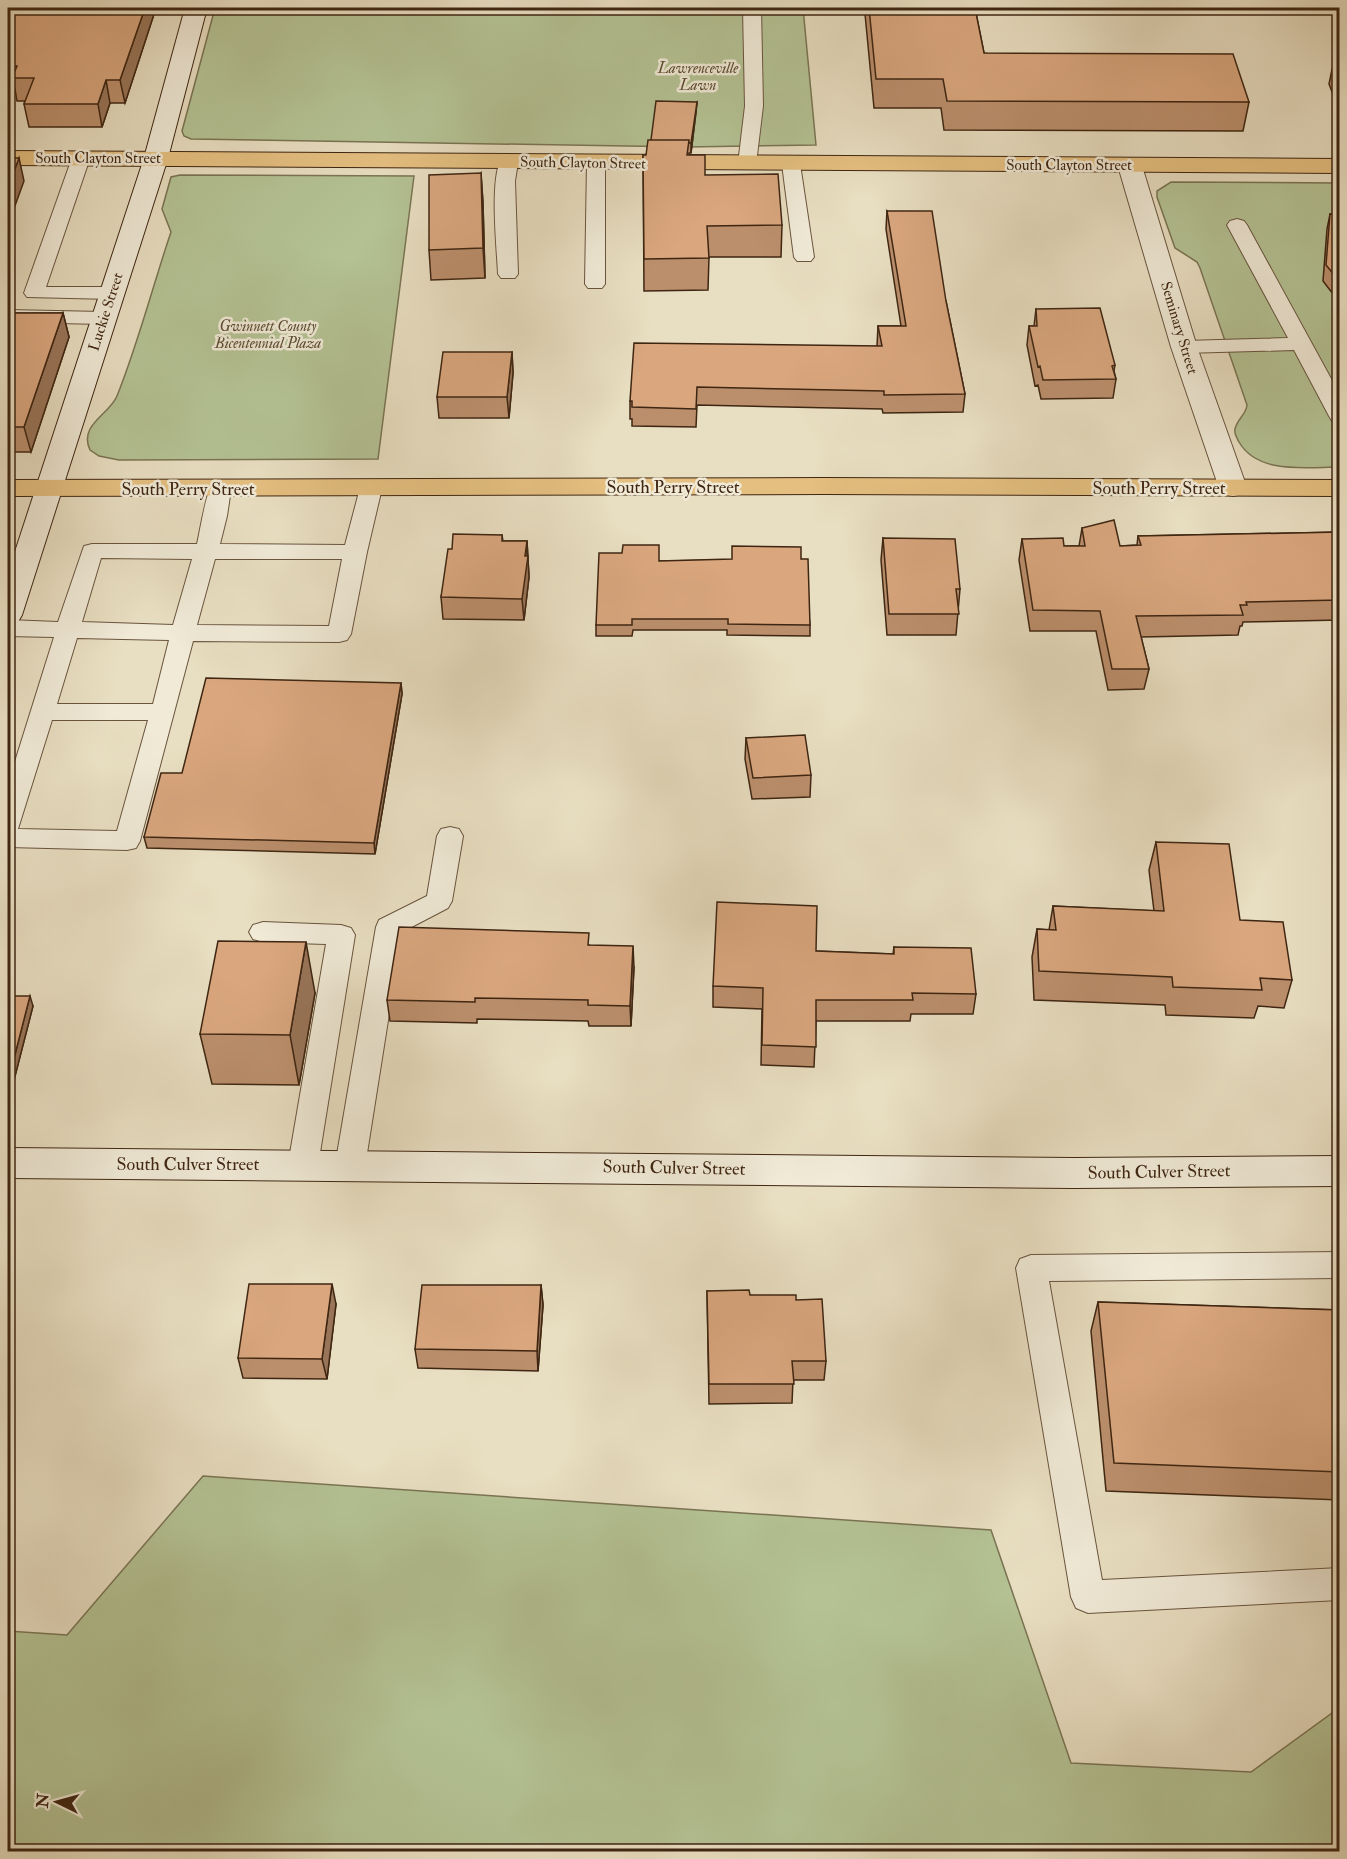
<svg xmlns="http://www.w3.org/2000/svg" width="1347" height="1859" font-family="'IM FELL Double Pica',serif">
	<style>
		.green { fill: #b4c294; stroke: #7a7453; stroke-width: 1.5 }
		.lines { fill: none; stroke-linecap: round; stroke-linejoin: round }
		.lane-casing { stroke: #69543e; stroke-width: 2 }
		.street-casing { stroke: #69543e; stroke-width: 2 }
		.secondary-casing { stroke: #3f2612; stroke-width: 2 }
		.primary-casing { stroke: #3f2612; stroke-width: 2 }
		.lane { fill: #f0ead7; fill-rule: evenodd }
		.street { fill: #f0ead7; fill-rule: evenodd }
		.secondary { fill: #f0ead7; fill-rule: evenodd }
		.primary { fill: #e4bf80; fill-rule: evenodd }
		.wall { fill: #bb8f6c; stroke: #3f2612; stroke-width: 1.5 }
		.shaded-wall { fill: #987458; stroke: #3f2612; stroke-width: 1.5 }
		.building { fill: #d9a67e; stroke: #3f2612; stroke-width: 1.5 }
		.labels { text-anchor: middle; dominant-baseline: central; stroke-width: 5; stroke-linejoin: round; paint-order: stroke }
		.far-park-label { font-size: 15px; font-style: italic; fill: #5c4d32; stroke: #f0ead7 }
		.far-street-label { font-size: 15px; fill: #3f2612; stroke: #f0ead7 }
		.street-label { font-size: 18px; fill: #3f2612; stroke: #f0ead7 }
	</style>
	<rect width="100%" height="100%" fill="#e8dec1"/>
	<filter id="stains"><feTurbulence type="fractalNoise" baseFrequency=".00333" numOctaves="4"/><feColorMatrix values="0 0 0 0 .2 0 0 0 0 .09 0 0 0 0 .02 0 0 0 .5 -.17"/></filter>
	<radialGradient id="worn" r=".72"><stop offset=".6" stop-color="#630" stop-opacity="0"/><stop offset="1" stop-color="#630" stop-opacity=".3"/></radialGradient>
	<path class="green" d="M215 8H803L816 145 686 147 191 139 184 136 182 131Z
		M180 175 414 176 378 459 119 460 99 456 90 450C78 425 110 414 117 396 138 344 153 285 171 232L162 209 171 177Z
		M1171 182 1339 183V467C1308 467 1258 475 1239 442 1237 438 1234 434 1235 429 1237 419 1246 415 1247 405L1200 268 1197 262 1175 248 1157 197V191Z
		M203 1476 991 1530 1071 1763 1251 1772 1339 1708V1851H8V1631L67 1635Z"/>
	<g class="lines">
		<defs>
			<path id="lane" d="M743 8H761L763 106 756 164 754 168H740L738 164 745 106Z
				M81 152 88 154 90 158 46 287H112L119 289 122 293 119 297 112 299 27 297 24 293 72 158 74 154Z
				M509 156 516 158 518 162 515 181 518 274 515 278H501L498 274C497 249 489 177 502 158Z
				M596 157 603 159 605 163V284L602 288H588L585 284 587 163 589 159Z
				M791 158 798 160 800 164 814 257 811 261H797L794 257 782 164 784 160Z
				M1237 219 1244 221 1247 225 1340 395V422L1332 421 1329 416 1294 350 1184 353 1177 351 1174 347 1177 343 1184 341 1288 338 1227 225 1230 221Z
				M8 310 103 312 110 314 113 318 110 322 103 324 8 322Z
				M371 481 379 483 382 488 367 552 351 634 347 640 339 642 193 641 140 841 136 848 127 850 8 847V784L54 637 8 636V620L58 622 84 546 92 544H197C200 531 206 493 212 484L220 482 228 484 231 489 227 516 220 544 345 545 360 488 363 483ZM101 558 192 559 173 625 82 622ZM215 559H342L329 626 197 625ZM77 638 169 640 153 704H57ZM52 720H148L117 831 18 829Z
				M450 827 459 829 463 836 452 901 448 908 402 932 365 1166 360 1174 350 1178 340 1174 335 1166 376 927 379 920 427 896 437 836 441 829Z
				M263 922 341 925 351 928 355 935 318 1165 313 1173 303 1177 293 1173 288 1165 326 944 263 942 253 939 249 932 253 925Z
				M1340 1252V1278L1049 1281 1102 1580 1340 1568V1600L1088 1613 1076 1608 1071 1597 1016 1268 1020 1259 1031 1255Z"/>
			<path id="street" d="M1130 159 1138 161 1142 166 1197 347 1247 488 1243 494 1233 496 1223 494 1219 488 1171 347 1118 166 1122 161Z"/>
			<path id="secondary" d="M185 8H207L168 158 22 615 18 622 8 624V573L144 158Z
				M8 1148 1074 1158 1340 1156V1186L1074 1188 8 1178Z"/>
			<path id="primary" d="M8 151 1340 159V173L8 165Z
				M824 478 1340 480V496L824 494 8 496V480Z"/>
		</defs>
		<use href="#lane" class="lane-casing"/>
		<use href="#street" class="street-casing"/>
		<use href="#secondary" class="secondary-casing"/>
		<use href="#primary" class="primary-casing"/>
		<use href="#lane" class="lane"/>
		<use href="#street" class="street"/>
		<use href="#secondary" class="secondary"/>
		<use href="#primary" class="primary"/>
	</g>
	<path class="wall" d="M8 8H156L125 103H110L102 127H29L24 104 25 101H17L15 89H8Z
		M865 8H975L984 53 1249 102 1243 131 944 130 941 108H874L865 14Z
		M1335 55H1340V113L1329 84Z
		M697 102 696 112 691 153H689V155L705 175 782 225 781 257H709L708 290 644 291 643 155H646L651 140Z
		M481 173 483 203 485 278 431 280 429 250Z
		M887 211 946 301 965 394 963 412 883 413 882 409 697 405 696 427 632 426V419H630V401L877 346 878 326H901L886 229Z
		M1330 214 1340 215V303L1323 281 1327 229Z
		M1036 309 1115 365 1114 371 1116 379 1113 398 1041 399 1038 385 1035 386 1027 345 1029 326H1034Z
		M8 313H63L69 337 31 452H8Z
		M512 352 513 373 509 418H439L437 397Z
		M1082 528 1120 546 1137 545 1138 536 1340 532V620L1243 622 1242 626H1240L1238 635 1141 637 1149 669 1144 689 1108 690 1096 631H1030L1019 560 1022 539 1064 546H1079Z
		M502 535 503 541H527L529 577 524 620 443 619 441 597 452 549Z
		M883 538 960 589 956 635H887L881 560Z
		M622 553 659 561 801 559 810 625V636L727 635V630H633L632 636H596V625Z
		M401 683 402 694 375 854 147 848 144 837 182 773Z
		M746 738 811 775 810 797 752 799 745 759Z
		M1156 842 1240 920 1292 980 1284 1008 1258 1006 1254 1018 1166 1015 1165 1005 1034 1000 1032 957 1037 929 1049 930 1053 906 1154 911 1149 870Z
		M589 945 634 967 631 1026H589L588 1021 477 1019V1023L390 1021 387 1000Z
		M894 947 976 994 973 1014H911L910 1021H816L814 1067 761 1065 762 1009 713 1007V986L816 951 893 954Z
		M315 993 299 1085 212 1084 200 1034Z
		M8 996 33 1006 13 1084H8Z
		M541 1285 543 1305 538 1371 418 1368 415 1349Z
		M707 1291 796 1300 826 1361 824 1380H793L792 1403 709 1404Z
		M1098 1302 1340 1310V1500L1106 1491 1091 1331Z
		M336 1304 327 1379 243 1378 238 1358Z"/>
	<path class="shaded-wall" d="M145 8H156L125 103 120 80Z
		M106 80 110 103 102 127 98 104Z
		M697 102 696 112 691 153V143Z
		M19 158 24 181 8 225V187Z
		M481 173 483 203 485 278 483 248Z
		M63 313 69 337 31 452 24 427Z
		M512 352 513 373 509 418 507 397Z
		M527 541 529 577 524 620 522 599Z
		M401 683 402 694 375 854 374 843Z
		M306 942 315 993 299 1085 290 1035Z
		M633 946 634 967 631 1026 630 1006Z
		M30 996 33 1006 13 1084 10 1074Z
		M332 1284 336 1304 327 1379 322 1359Z
		M541 1285 543 1305 538 1371 537 1351Z"/>
	<path class="building" d="M8 8H145L120 80H106L98 104H24L34 78H12L17 66H8Z
		M869 8H975L984 53 1233 54 1249 102 947 101 943 79H876Z
		M1335 55H1340V67Z
		M656 101 697 102 691 143H689V140H651Z
		M648 140H689L687 155H705V175L778 174 782 225 707 226 709 258 644 259 643 155H646Z
		M8 158H19L8 187Z
		M481 173 483 248 429 250V175Z
		M887 211H932L946 301 965 394 884 395V391L697 387 696 409 632 407V401H630L634 343 882 346 878 326H906Z
		M1330 214 1340 215V282L1326 265Z
		M1100 308 1115 365 1112 366 1116 379 1043 380 1040 366 1038 367 1029 326H1037L1036 309Z
		M8 313H63L24 427H8Z
		M443 352H512L507 397H437Z
		M1114 520 1120 546 1141 545 1138 536 1340 532V600L1246 602 1247 605H1240L1243 615 1136 616 1149 669H1112L1100 611 1033 610 1022 539 1063 538 1064 546H1085L1082 528Z
		M453 534 502 535V541H527L525 556H528L522 599 441 597 448 549H452Z
		M883 538 955 539 960 589H956L959 614H889Z
		M623 545H659V561L732 559V546L801 547V559H808L810 625 728 624V619H632V625H596L599 553H622Z
		M206 678 401 683 374 843 144 837 161 773H182Z
		M805 735 811 775 753 778 746 738Z
		M1156 842 1229 844 1240 920 1283 922 1292 980 1260 978 1262 990 1173 987 1172 977 1039 971 1037 929 1056 930 1053 906 1164 911Z
		M717 902 817 906 816 951 894 954V947L971 948 976 994 912 993 913 1000H816V1047L762 1045 763 988 713 986Z
		M399 927 589 933 588 945 633 946 630 1006 588 1005V1000L475 998V1002L387 1000Z
		M218 941 306 942 290 1035 200 1034Z
		M8 996H30L10 1074H8Z
		M249 1284H332L322 1359 238 1358Z
		M422 1285H541L537 1351 415 1349Z
		M749 1290 750 1295H796V1300L822 1299 826 1361H792L794 1384H709L707 1291Z
		M1098 1302 1340 1310V1472L1114 1463Z"/>
	<g class="labels">
		<g class="far-park-label">
			<text x="698" y="68">Lawrenceville<tspan x="698" dy="17">Lawn</tspan></text>
			<text x="268" y="326">Gwinnett County<tspan x="268" dy="17">Bicentennial Plaza</tspan></text>
		</g>
		<g class="far-street-label">
			<text x="98" y="158">South Clayton Street</text>
			<text transform="translate(583 163) rotate(1)">South Clayton Street</text>
			<text x="1069" y="165">South Clayton Street</text>
			<text transform="translate(106 312) rotate(-72)">Luckie Street</text>
			<text transform="translate(1179 328) rotate(73)">Seminary Street</text>
		</g>
		<g class="street-label">
			<text x="673" y="487">South Perry Street</text>
			<text x="1159" y="488">South Perry Street</text>
			<text x="188" y="489">South Perry Street</text>
			<text x="188" y="1164">South Culver Street</text>
			<text transform="translate(674 1168) rotate(1)">South Culver Street</text>
			<text transform="translate(1159 1172) rotate(-1)">South Culver Street</text>
		</g>
	</g>
	<rect width="1347" height="1859" fill="none" stroke="#e8dec1" stroke-width="30"/>
	<rect x="9" y="9" width="1329" height="1841" fill="none" stroke="#3f2612" stroke-width="3"/>
	<rect x="15" y="15" width="1317" height="1829" fill="none" stroke="#3f2612" stroke-width="1.5"/>
	<g transform="translate(57 1802) rotate(275)" stroke="#f0ead7" stroke-width="4.5" paint-order="stroke">
	<path d="M0-4.5L10 22L0 15L-10 22Z" fill="#3f2612"/>
	<text y="-9" font-size="16" font-weight="bold" text-anchor="middle" fill="#3f2612">N</text>
	</g>
	<rect width="100%" height="100%" filter="url(#stains)"/>
	<rect width="100%" height="100%" fill="url(#worn)"/>
</svg>
